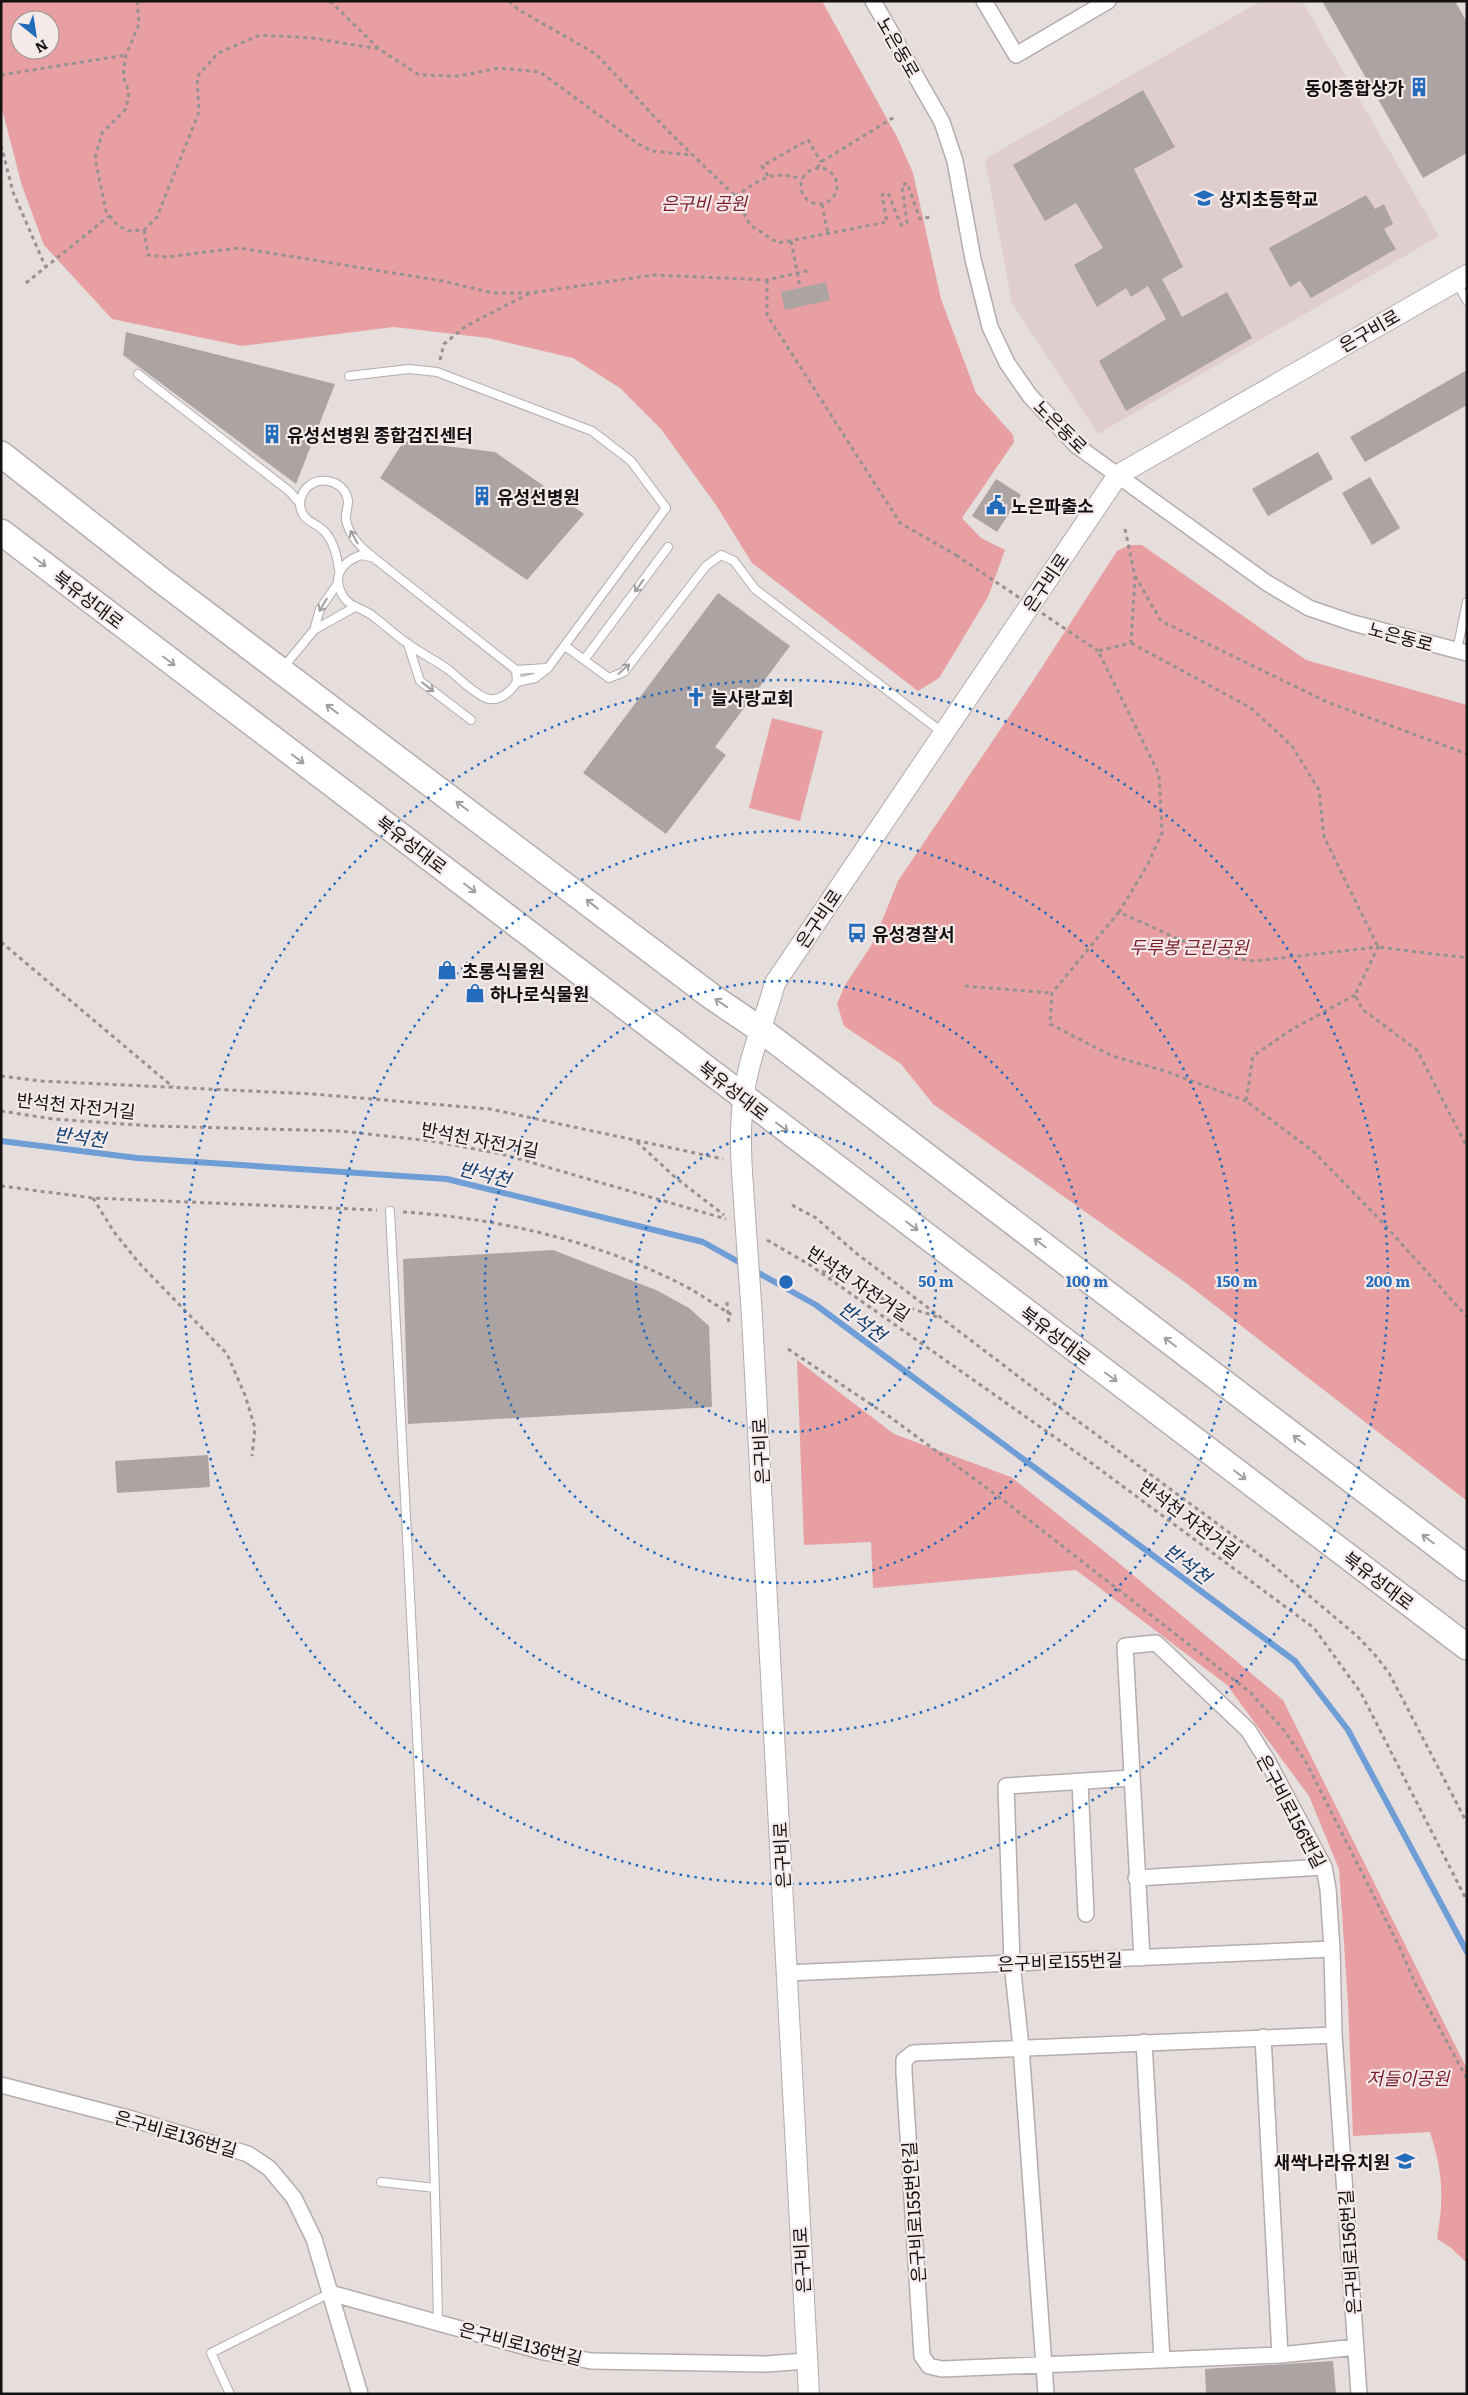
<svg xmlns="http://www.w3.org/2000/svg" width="1468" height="2395" font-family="Literata,'Noto Sans KR',serif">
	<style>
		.built { fill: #e0cece }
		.green { fill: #e89fa1; fill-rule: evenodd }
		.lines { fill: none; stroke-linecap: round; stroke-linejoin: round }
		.stream { stroke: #6f9dd6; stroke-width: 6 }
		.building { fill: #aca3a3 }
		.service-casing { stroke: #b5acac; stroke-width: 10 }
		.minor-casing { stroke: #b5acac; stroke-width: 18 }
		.tertiary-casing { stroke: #b5acac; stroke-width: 22 }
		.primary-casing { stroke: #b5acac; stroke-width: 28 }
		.path { stroke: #989191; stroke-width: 3; stroke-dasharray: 4 4; stroke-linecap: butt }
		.service { stroke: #fff; stroke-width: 8 }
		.minor { stroke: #fff; stroke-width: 15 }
		.tertiary { stroke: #fff; stroke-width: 20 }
		.primary { stroke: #fff; stroke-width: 25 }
		.tertiary-bridge-casing { stroke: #b5acac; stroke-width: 22; stroke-linecap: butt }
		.path-bridge { stroke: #989191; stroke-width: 3; stroke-dasharray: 4 4; stroke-linecap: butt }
		.tertiary-bridge { stroke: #fff; stroke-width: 20 }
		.oneway { stroke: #a1a0a0 }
		.ring { fill: none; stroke: #236bbb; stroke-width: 2.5; stroke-dasharray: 2.5 5 }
		.labels { text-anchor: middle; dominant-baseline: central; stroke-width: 4.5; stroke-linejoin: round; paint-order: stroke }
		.street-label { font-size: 18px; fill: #141111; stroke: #f4eaea }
		.poi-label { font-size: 18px; font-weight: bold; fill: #141111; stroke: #f4eaea; text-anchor: start }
		.park-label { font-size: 18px; font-style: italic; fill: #7b1d2b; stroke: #f4eaea }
		.water-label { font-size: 19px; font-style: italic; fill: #0e3e72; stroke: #f4eaea }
		.centre { fill: #236bbb; stroke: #f4eaea; stroke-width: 2.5 }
		.ring-label { font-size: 15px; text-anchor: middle; font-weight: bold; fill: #236bbb; stroke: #f4eaea; stroke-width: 4.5; stroke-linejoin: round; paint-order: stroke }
	</style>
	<rect width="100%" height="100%" fill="#e6dddd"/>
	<path class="built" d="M1261 1H1302L1439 236 1098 434 1012 303 985 159Z"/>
	<path class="green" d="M1 1H822L897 137 913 173 941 299 976 393 1013 435 1014 442 962 518 981 538 1005 550 988 597 939 678 918 691 752 563 716 505 661 429 620 388 573 358 488 338 394 327 242 346 112 319 44 245 22 186 1 105ZM20 20H50V50H20Z
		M1129 545H1142L1306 660 1467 705V1501L1186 1283 933 1104 901 1064 844 1026 837 1004 844 987 874 941 898 881 1031 684 1117 551Z
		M772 718 823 731 800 821 749 808Z
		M797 1360 894 1434 1011 1477 1115 1560 1283 1700 1467 2069V2263L1450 2247 1437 2239C1444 2197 1443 2173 1430 2132L1353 2136 1348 2003 1339 1869 1309 1796 1227 1685 1076 1570 873 1588 871 1542 804 1545Z"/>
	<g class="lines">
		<path class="stream" d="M1 1141 137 1158 447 1179 703 1242 816 1305 1295 1661 1348 1730 1467 1952"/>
	</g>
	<path class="building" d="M1322 1H1455L1467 22V153L1423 178Z
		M1143 90 1175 147 1134 169 1183 267 1162 279 1182 317 1227 292 1252 338 1126 411 1099 361 1166 319 1148 286 1131 297 1126 288 1097 307 1074 265 1103 248 1076 203 1045 221 1013 165Z
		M1366 195 1375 209 1384 204 1393 224 1384 229 1396 249 1311 298 1300 281 1290 287 1269 248Z
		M826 282 830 300 785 310 781 292Z
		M126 332 335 384 296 484 123 355Z
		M1467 370V405L1365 462 1350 437Z
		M404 441 495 452 584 514 527 580 380 478Z
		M1318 452 1333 479 1268 516 1252 489Z
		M1370 477 1400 528 1372 545 1342 493Z
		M996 479 1021 495 997 532 972 516Z
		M718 593 790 646 715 747 726 755 666 834 583 773Z
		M553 1250 656 1290 689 1308 709 1326 712 1407 408 1424 403 1259Z
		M208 1455 210 1487 117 1493 115 1461Z
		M1333 2361 1336 2394H1206L1205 2369Z"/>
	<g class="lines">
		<defs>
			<path id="service" d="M1457 283 1467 301
				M138 374 289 491 300 503
				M349 376 409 369 437 372 592 431 631 461 666 508 548 668 535 678 517 682
				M361 555 374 558 516 670 517 682C510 692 499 703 486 698 473 693 460 679 449 670 435 660 420 653 407 643 395 635 385 625 374 617 364 608 350 608 343 596 331 576 342 562 361 555Z
				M339 570C337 557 334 541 324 531 315 522 301 521 300 504 300 497 304 489 310 485 324 475 346 483 348 501 348 508 345 514 346 520 349 535 361 548 372 556
				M314 630 320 609 338 583
				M408 644 420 681 471 720
				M565 646 609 678 624 672 706 566 721 555 734 561 755 589 943 733
				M1457 650 1467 602
				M584 660 668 547
				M282 669 314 630 355 607
				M516 670 546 668
				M390 1211C409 1581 431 1951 438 2322
				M381 2182 435 2188
				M230 2394 211 2353 330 2293"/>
			<path id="minor" d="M873 1 942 122 955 161 973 259 990 327 1007 363 1030 396 1077 446 1267 583 1309 608 1353 623 1467 653
				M984 1 1016 55 1108 1
				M1080 1782 1086 1914
				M1136 1878 1324 1867
				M1142 1958 1125 1646 1156 1643 1248 1730 1267 1760 1324 1867 1328 1889 1332 1949 1334 2035 1359 2394
				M787 1973 1332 1949
				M1334 2035 913 2053 904 2060V2073L922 2356 929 2366 942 2369 1280 2355 1356 2347
				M1263 2037 1280 2355
				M1144 2042 1162 2360
				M1 2085 132 2119 248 2154 269 2168 294 2198 314 2239 360 2394
				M330 2293 544 2352 591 2361 766 2364 806 2361
				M1046 2394 1021 2047 1012 1963 1006 1786 1132 1778"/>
			<path id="tertiary" d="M743 1187C740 1148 739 1107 749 1068 756 1040 767 1012 775 983L1118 475 1467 275
				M752 1317 809 2394"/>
			<path id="primary" d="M1 454 161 580 711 996 761 1030 1467 1568
				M1 532 1467 1647"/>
		</defs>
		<use href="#service" class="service-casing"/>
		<use href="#minor" class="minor-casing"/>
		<use href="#tertiary" class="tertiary-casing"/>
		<use href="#primary" class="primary-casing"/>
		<path class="path" d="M137 1 139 24 126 55 123 76 129 92 126 109 102 133 95 158 106 211 117 225 129 231 144 230 157 217 199 112 197 77 218 53 260 35 312 38 379 49
			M330 1 379 49 419 75 459 76 499 68 540 72 637 143 652 151 691 155
			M509 1 519 10 596 54 666 129 735 196 750 225 778 243 887 222 882 195 888 193 901 225 907 223 902 185 907 183 920 219 930 217
			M1 75 126 55
			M1 145 13 192 46 268
			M817 168 821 162 896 116
			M801 186a18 18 0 1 1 36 0a18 18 0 1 1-36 0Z
			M768 176 762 166 808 140 821 162
			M735 196C761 180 770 169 802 179
			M822 204 828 234
			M144 230 148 255 167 257 239 248 443 281 493 293H530L654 275 767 280 811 270
			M791 241 800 287
			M767 280V315L900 523 956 555
			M26 283 109 216
			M440 360 444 344 466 326 530 293
			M1125 529 1135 576 1161 621 1327 702 1467 754
			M1135 576 1131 643 1098 651 1159 774 1162 833 1148 864 1119 912 1216 956 1254 961 1378 947 1355 995 1362 1009 1417 1050 1467 1147
			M1131 643 1251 708 1292 746 1319 790 1324 837 1378 947 1467 958
			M1119 912 1052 993 1050 1024 1112 1056 1162 1070 1246 1101
			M1 942 173 1087
			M965 986 1052 993
			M1355 995 1291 1030 1253 1056 1246 1101 1314 1152 1384 1224 1467 1317
			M1 1076 40 1081 313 1094 490 1109 723 1159
			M1 1111 53 1119 153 1126 340 1131 431 1141 502 1154 726 1219
			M637 1142 676 1178 724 1215
			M1 1186 93 1198 377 1210
			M93 1198 114 1232 139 1263 227 1354 245 1395 255 1428 252 1456
			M792 1205 816 1218 856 1253 1052 1402 1268 1561 1357 1636 1375 1655 1389 1673 1467 1823
			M403 1212C496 1218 593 1240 677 1282 696 1291 714 1304 732 1315
			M767 1240 810 1265 1090 1462 1314 1628 1361 1693 1467 1901
			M822 1271 885 1300 941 1318
			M727 1302 729 1325
			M788 1349 890 1417 1007 1503 1251 1693 1283 1729 1305 1760 1399 1946 1415 1983 1467 2079"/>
		<use href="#service" class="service"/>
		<use href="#minor" class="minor"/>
		<use href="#tertiary" class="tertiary"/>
		<use href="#primary" class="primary"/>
		<defs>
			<path id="tertiary-bridge" d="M743 1187 752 1317"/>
		</defs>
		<use href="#tertiary-bridge" class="tertiary-bridge-casing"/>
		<path class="path-bridge" d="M956 555 1098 651"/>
		<use href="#tertiary-bridge" class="tertiary-bridge"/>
	</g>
	<defs><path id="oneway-shaft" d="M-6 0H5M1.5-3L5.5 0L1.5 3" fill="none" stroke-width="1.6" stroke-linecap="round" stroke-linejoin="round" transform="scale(1.25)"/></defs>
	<g class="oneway">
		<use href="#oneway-shaft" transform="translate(354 537) rotate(-119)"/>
		<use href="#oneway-shaft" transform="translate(40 562) rotate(37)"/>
		<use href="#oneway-shaft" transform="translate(639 586) rotate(126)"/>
		<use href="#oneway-shaft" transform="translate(323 605) rotate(121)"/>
		<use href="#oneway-shaft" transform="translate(169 661) rotate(37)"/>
		<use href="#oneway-shaft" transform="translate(624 669) rotate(-42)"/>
		<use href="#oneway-shaft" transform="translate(428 687) rotate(38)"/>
		<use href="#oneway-shaft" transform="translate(332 709) rotate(-143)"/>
		<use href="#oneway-shaft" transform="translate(298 759) rotate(37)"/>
		<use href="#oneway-shaft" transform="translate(462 806) rotate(-143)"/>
		<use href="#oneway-shaft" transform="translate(470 888) rotate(37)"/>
		<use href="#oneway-shaft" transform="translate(592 904) rotate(-142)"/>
		<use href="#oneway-shaft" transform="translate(721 1003) rotate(-146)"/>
		<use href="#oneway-shaft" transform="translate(782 1127) rotate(37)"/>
		<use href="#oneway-shaft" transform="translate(912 1226) rotate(37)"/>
		<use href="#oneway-shaft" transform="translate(1040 1243) rotate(-143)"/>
		<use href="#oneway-shaft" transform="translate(1170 1342) rotate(-143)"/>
		<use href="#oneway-shaft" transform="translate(1111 1377) rotate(37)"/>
		<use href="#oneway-shaft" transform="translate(1299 1440) rotate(-143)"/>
		<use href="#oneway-shaft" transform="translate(1240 1475) rotate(37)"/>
		<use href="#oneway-shaft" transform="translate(1428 1539) rotate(-143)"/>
	</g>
	<g class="ring">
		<circle cx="786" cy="1282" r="150"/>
		<circle cx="786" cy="1282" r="301"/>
		<circle cx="786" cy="1282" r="451"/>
		<circle cx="786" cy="1282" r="602"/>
	</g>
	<defs>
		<symbol id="building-bare" viewBox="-9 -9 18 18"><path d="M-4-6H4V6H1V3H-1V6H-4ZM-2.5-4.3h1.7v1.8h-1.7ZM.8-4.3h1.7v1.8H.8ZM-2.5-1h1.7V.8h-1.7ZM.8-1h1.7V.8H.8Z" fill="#236bbb" stroke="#f4eaea" stroke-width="2.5" paint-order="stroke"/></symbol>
		<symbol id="school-bare" viewBox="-9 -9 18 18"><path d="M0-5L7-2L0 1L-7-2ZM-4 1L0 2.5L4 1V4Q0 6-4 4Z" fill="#236bbb" stroke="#f4eaea" stroke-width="2.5" paint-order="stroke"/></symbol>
		<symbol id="civic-bare" viewBox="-9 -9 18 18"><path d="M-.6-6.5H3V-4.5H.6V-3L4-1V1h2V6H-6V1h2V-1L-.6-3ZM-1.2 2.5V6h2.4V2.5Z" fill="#236bbb" stroke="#f4eaea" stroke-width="2.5" paint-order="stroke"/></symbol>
		<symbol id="church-bare" viewBox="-9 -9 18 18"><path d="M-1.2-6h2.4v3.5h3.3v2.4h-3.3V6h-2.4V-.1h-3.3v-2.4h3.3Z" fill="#236bbb" stroke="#f4eaea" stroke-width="2.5" paint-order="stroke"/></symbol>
		<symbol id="bus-bare" viewBox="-9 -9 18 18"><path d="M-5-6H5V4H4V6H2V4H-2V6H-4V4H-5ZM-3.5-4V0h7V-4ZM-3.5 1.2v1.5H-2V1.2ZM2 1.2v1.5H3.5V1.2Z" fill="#236bbb" stroke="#f4eaea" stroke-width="2.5" paint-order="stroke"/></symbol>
		<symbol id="shop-bare" viewBox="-9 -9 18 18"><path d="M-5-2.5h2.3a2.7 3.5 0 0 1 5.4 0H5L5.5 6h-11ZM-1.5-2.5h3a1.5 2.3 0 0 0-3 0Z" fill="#236bbb" stroke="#f4eaea" stroke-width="2.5" paint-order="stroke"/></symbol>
	</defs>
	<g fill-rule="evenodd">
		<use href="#building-bare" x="1405" y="73" width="28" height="28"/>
		<use href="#school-bare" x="1190" y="184" width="28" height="28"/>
		<use href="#building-bare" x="258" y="420" width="28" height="28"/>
		<use href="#building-bare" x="468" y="482" width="28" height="28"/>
		<use href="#civic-bare" x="982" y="491" width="28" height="28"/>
		<use href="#church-bare" x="682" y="683" width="28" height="28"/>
		<use href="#bus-bare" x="843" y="919" width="28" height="28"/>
		<use href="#shop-bare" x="433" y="956" width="28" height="28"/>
		<use href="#shop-bare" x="461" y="979" width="28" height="28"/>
		<use href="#school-bare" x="1391" y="2147" width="28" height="28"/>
	</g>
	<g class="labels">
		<g class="street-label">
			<text transform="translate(899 47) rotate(60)">노은동로</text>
			<text transform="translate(1369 330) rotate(-30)">은구비로</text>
			<text transform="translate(1061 426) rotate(45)">노은동로</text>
			<text transform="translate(1045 582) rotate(-56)">은구비로</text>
			<text transform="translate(89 599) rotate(37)">북유성대로</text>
			<text transform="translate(1401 636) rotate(15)">노은동로</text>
			<text transform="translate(412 844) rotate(37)">북유성대로</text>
			<text transform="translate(818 918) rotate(-56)">은구비로</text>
			<text transform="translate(734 1090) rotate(38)">북유성대로</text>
			<text transform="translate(76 1105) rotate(6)">반석천 자전거길</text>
			<text transform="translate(480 1139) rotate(11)">반석천 자전거길</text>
			<text transform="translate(859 1283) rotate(34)">반석천 자전거길</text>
			<text transform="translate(1056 1335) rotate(37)">북유성대로</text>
			<text transform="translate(760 1451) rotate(-93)">은구비로</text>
			<text transform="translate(1190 1518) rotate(37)">반석천 자전거길</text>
			<text transform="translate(1379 1580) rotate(37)">북유성대로</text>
			<text transform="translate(1292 1811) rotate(62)">은구비로156번길</text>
			<text transform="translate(781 1855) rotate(-93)">은구비로</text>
			<text transform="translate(1060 1961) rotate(-2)">은구비로155번길</text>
			<text transform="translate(176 2133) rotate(16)">은구비로136번길</text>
			<text transform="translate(913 2212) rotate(-94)">은구비로155번안길</text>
			<text transform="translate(1349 2252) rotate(-94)">은구비로156번길</text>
			<text transform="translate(801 2260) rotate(-93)">은구비로</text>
			<text transform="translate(521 2343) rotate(14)">은구비로136번길</text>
		</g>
		<g class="poi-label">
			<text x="1404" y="87" text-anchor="end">동아종합상가</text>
			<text x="1219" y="198">상지초등학교</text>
			<text x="287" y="434">유성선병원 종합검진센터</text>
			<text x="497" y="496">유성선병원</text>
			<text x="1011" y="505">노은파출소</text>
			<text x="711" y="697">늘사랑교회</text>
			<text x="872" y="933">유성경찰서</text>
			<text x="462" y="970">초롱식물원</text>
			<text x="490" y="993">하나로식물원</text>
			<text x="1390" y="2161" text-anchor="end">새싹나라유치원</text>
		</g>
		<g class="park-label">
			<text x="704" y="202">은구비 공원</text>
			<text x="1189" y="946">두루봉 근린공원</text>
			<text x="1408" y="2077">저들이공원</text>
		</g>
		<g class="water-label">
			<text transform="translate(80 1136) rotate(7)">반석천</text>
			<text transform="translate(485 1173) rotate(14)">반석천</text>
			<text transform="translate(863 1321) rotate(37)">반석천</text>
			<text transform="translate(1188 1563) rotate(37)">반석천</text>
		</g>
	</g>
	<circle cx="786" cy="1282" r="8" class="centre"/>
	<g class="ring-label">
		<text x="936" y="1287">50 m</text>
		<text x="1087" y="1287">100 m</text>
		<text x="1237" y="1287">150 m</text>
		<text x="1388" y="1287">200 m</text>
	</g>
	<rect width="1468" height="2395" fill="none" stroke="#141111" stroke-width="5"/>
	<g transform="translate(35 35) rotate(150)"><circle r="24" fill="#f4eaea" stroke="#9a9393"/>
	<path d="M0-4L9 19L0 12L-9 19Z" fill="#236bbb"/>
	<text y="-8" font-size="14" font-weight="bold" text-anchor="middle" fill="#141111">N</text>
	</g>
</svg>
